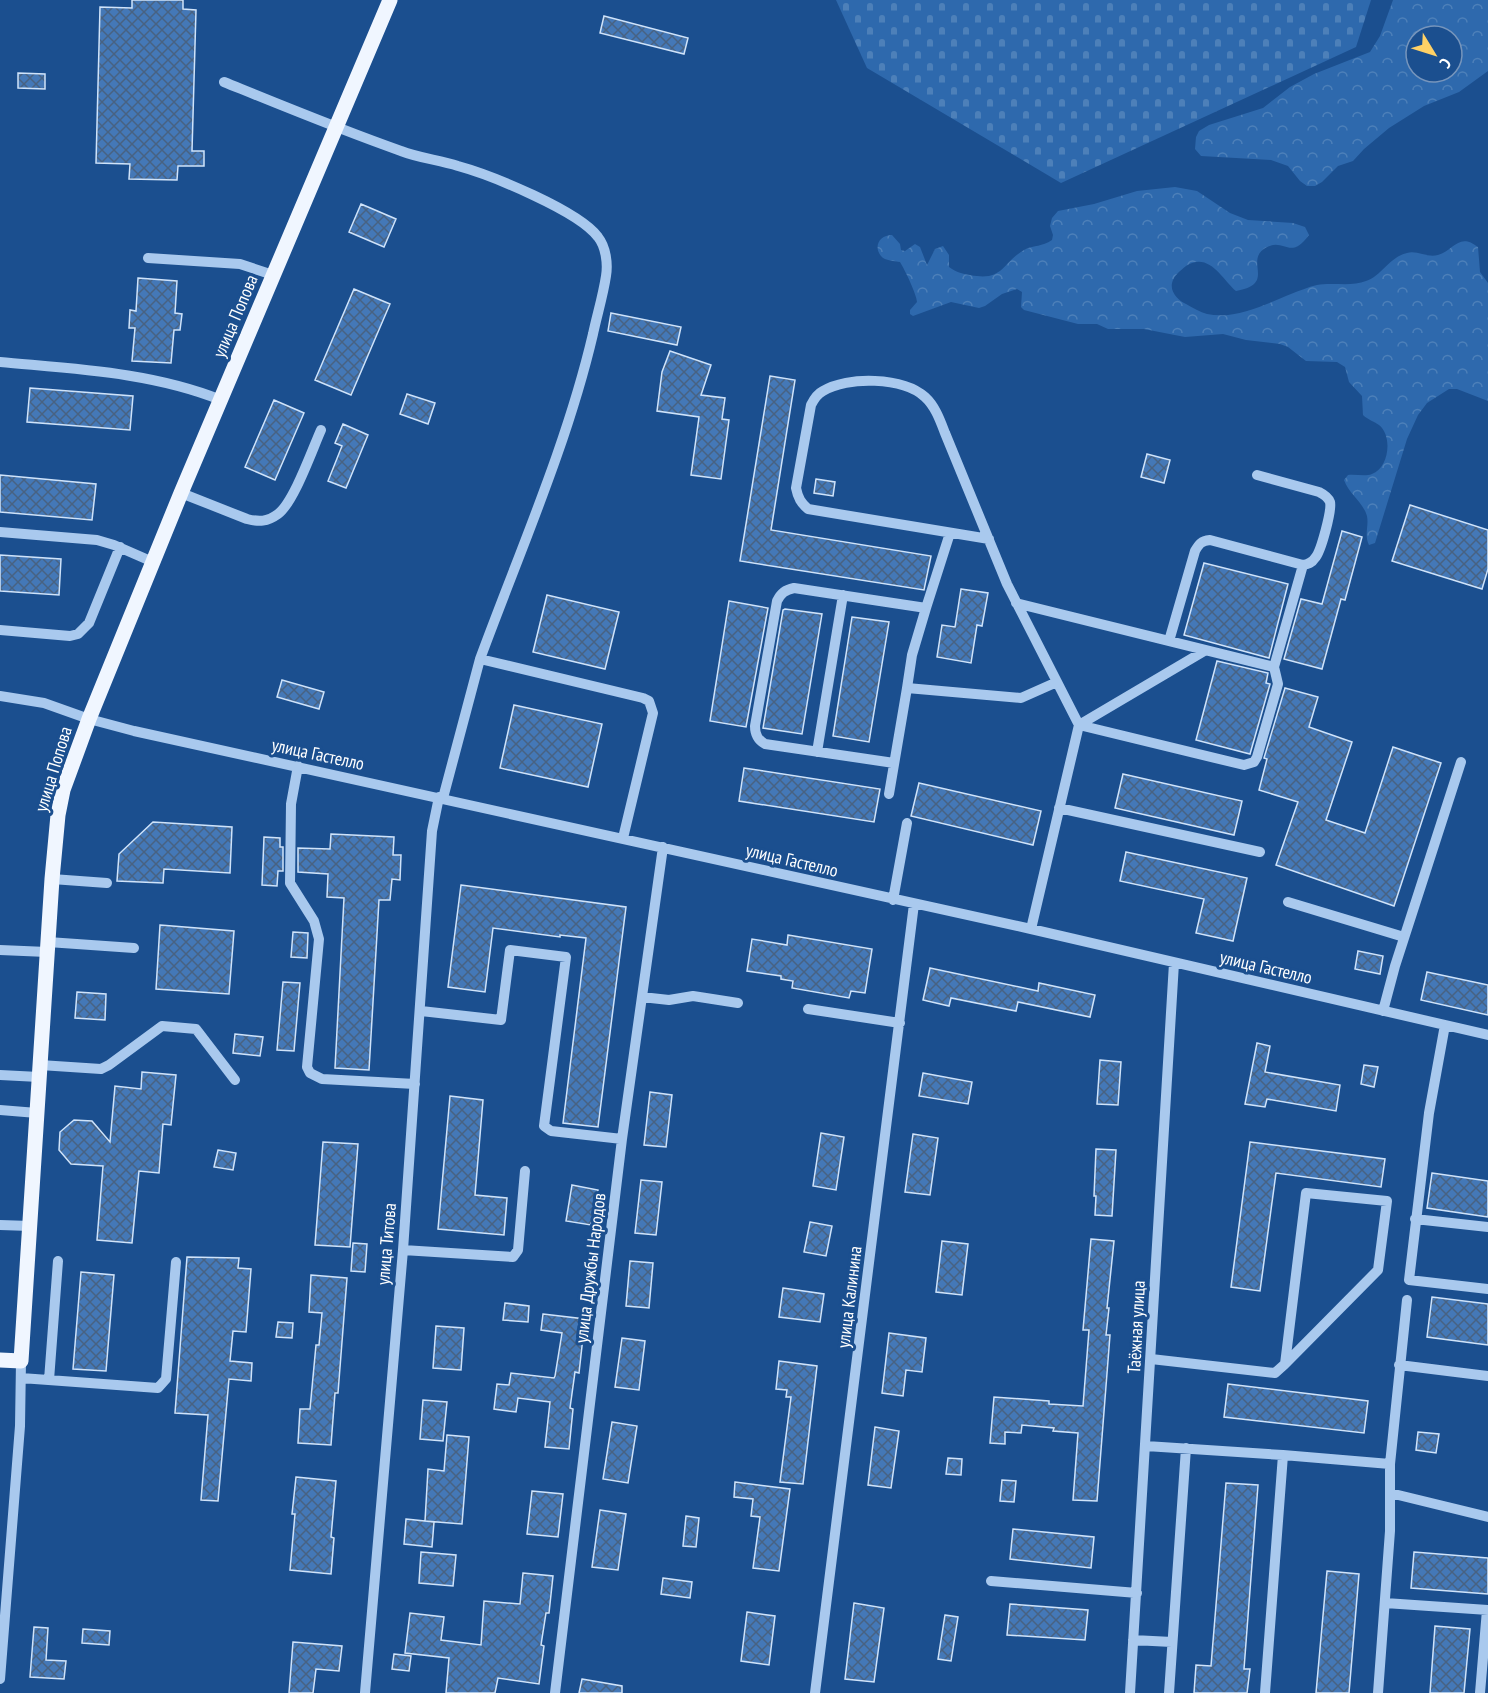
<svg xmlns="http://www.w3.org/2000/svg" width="1488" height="1693" font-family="'PT Sans Narrow',sans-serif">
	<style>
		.forest { fill: url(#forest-crowns); fill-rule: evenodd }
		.cemetery { fill: url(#cemetery-stones) }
		.building { fill: url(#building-cross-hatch); stroke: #cfe3fa; stroke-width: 1.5 }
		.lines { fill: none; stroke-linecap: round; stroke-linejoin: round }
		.minor { stroke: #a9c9ee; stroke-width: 10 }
		.major { stroke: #f0f6ff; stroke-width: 15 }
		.labels { text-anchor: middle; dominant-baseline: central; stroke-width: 6; stroke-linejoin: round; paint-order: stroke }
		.street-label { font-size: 18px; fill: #fff; stroke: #1b4f8f }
	</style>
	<defs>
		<pattern id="forest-crowns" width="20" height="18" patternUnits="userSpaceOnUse" patternTransform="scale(1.5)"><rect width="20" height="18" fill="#2e69ad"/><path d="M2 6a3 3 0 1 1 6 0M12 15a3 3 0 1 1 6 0" fill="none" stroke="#4d80b9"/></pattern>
		<pattern id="cemetery-stones" width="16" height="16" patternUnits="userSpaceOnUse" patternTransform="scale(1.5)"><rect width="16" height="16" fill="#2e69ad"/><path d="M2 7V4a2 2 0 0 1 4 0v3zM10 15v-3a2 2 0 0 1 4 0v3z" fill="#4d80b9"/></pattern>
		<pattern id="building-cross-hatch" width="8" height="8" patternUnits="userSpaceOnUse" patternTransform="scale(1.5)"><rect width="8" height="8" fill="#4478b7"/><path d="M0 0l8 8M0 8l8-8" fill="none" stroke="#486282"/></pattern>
	</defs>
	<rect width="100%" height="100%" fill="#1b4f8f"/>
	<path class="forest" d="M1393 0H1488V71L1459 92 1424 106 1389 128 1364 149 1353 161 1338 166 1322 182 1315 186H1307L1300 181 1288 166 1271 160 1201 156 1195 149 1196 137 1199 131 1209 125 1263 108 1290 87 1314 74 1370 52 1380 36ZM1416 36H1452V72H1416Z
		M1175 187 1197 191 1230 213 1248 220 1293 223 1305 227 1309 235C1290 261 1285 238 1267 247 1242 260 1278 284 1236 291 1222 279 1209 251 1186 266 1180 271 1174 275 1172 283 1170 293 1179 301 1186 304 1193 308 1200 312 1207 314 1235 320 1266 304 1291 294 1299 291 1308 287 1317 285 1332 282 1352 287 1366 281 1382 276 1389 257 1407 253 1417 250 1427 258 1438 255 1454 250 1459 232 1478 247L1480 272 1488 283V401L1457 389H1449L1427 403 1418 415 1407 439 1375 543 1369 545C1364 535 1369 526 1367 516 1363 502 1349 494 1344 480L1348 475C1356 474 1365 477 1372 474 1389 468 1393 436 1379 425 1374 421 1368 420 1363 415L1362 396 1349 382 1345 367 1337 362 1306 361 1288 347 1280 344 1246 340 1223 334 1185 337 1144 329H1108L1097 324H1078L1024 310 1021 307 1022 292 1017 289 1002 294 985 306 979 308 951 302 913 316 910 314V310L917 302C917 295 905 270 900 262 895 261 885 261 881 256 873 246 880 235 892 235L900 244 901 250 905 251 915 244 920 247 927 265 935 249 943 246 949 255V267C956 272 962 274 970 275 1005 282 1001 262 1026 249 1034 245 1042 247 1052 240L1053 235 1050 226 1052 218 1058 211 1094 204 1137 191Z"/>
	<path class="cemetery" d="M836 0H1371L1356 47 1061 183 867 68Z"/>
	<path class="building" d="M132 0H183V9L196 10 192 151H204V166H178L177 180 129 179 130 164 96 163 100 7 132 8Z
		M604 16 688 38 684 54 600 33Z
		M18 73 45 74V89L18 88Z
		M361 204 396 219 384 247 349 232Z
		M138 278 177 281 175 313 182 314 180 330H174L171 363 132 361 135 328H129L130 310 136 311Z
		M354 289 390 304 351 395 315 380Z
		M611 313 681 327 677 345 608 331Z
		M670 351 711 365 701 395 725 398 722 419 729 420 721 479 691 475 699 417 657 411 662 372Z
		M770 376 795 380 771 530 931 556 924 590 740 561Z
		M30 388 133 396 130 430 27 422Z
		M407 394 435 403 428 424 400 414Z
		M274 400 304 413 275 480 245 467Z
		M343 424 368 435 346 488 328 481 342 446 335 443Z
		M1147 454 1170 460 1164 483 1141 477Z
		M0 475 96 484 92 520 0 512Z
		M816 479 835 482 833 496 814 493Z
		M1410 505 1488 530V569L1482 589 1392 561Z
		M1342 531 1362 537 1345 600 1341 599 1322 669 1284 659 1301 599 1322 604Z
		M0 555 61 559 59 595 0 591Z
		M1204 563 1288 584 1269 658 1184 635Z
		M961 589 988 593 982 626 977 625 971 663 937 657 942 625 955 627Z
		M547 595 619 612 605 669 533 652Z
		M729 601 768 608 746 727 710 721Z
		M785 609 822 614 802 734 763 728 783 610Z
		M852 617 889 622 869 742 833 736Z
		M1217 661 1268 673 1266 683 1270 684 1250 754 1196 740Z
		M282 680 324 692 319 709 277 697Z
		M1285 688 1318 697 1309 727 1352 742 1326 820 1365 833 1393 747 1441 763 1394 906 1276 865 1298 802 1259 790 1267 759 1264 758Z
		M514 705 602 724 588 787 500 768Z
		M744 768 880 789 874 822 739 801Z
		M1123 774 1242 801 1234 835 1115 808Z
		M919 783 1041 811 1033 845 911 816Z
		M153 822 232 827 230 873 164 869 163 883 117 881 119 854Z
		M331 834 394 837 393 855H401L400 880 392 879 390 900H379L369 1070 335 1068 344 898 327 897 328 874 298 872V848L330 849Z
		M264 837 280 838V847H283V871H278L277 886 262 885Z
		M1126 852 1247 878 1233 941 1196 933 1204 899 1120 881Z
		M461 885 626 907 598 1127 563 1123 586 938 560 935V937L493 928 485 992 448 987Z
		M160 925 234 931 229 994 156 989Z
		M293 932 308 933 307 958 291 957Z
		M788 935 872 949 865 993 851 991 849 998 792 988 793 981 781 979V976L747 971 752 939 787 945Z
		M1358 951 1383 956 1380 974 1355 969Z
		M930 968 1038 991 1039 983 1095 995 1090 1017 1018 1002 1016 1011 951 998 949 1006 923 1000Z
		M1427 972 1488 985V1015L1421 1000Z
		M283 982 300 983 294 1051 277 1050Z
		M77 992 106 994 105 1020 75 1018Z
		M235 1034 263 1037 260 1056 233 1053Z
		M1257 1043 1270 1046 1265 1072 1340 1085 1336 1111 1267 1099 1265 1107 1245 1104Z
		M1100 1060 1121 1062 1118 1105 1097 1104Z
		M1364 1065 1378 1067 1374 1087 1361 1084Z
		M142 1072 176 1075 171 1125 163 1124 159 1173 139 1171 132 1243 97 1240 103 1166 71 1164 59 1150 60 1132 74 1120 92 1121 110 1142 115 1086 141 1089Z
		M923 1073 972 1082 968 1104 919 1096Z
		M650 1092 672 1095 666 1147 644 1145Z
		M450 1096 483 1100 475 1195 507 1198 504 1235 438 1229Z
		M821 1133 844 1137 836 1190 813 1186Z
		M913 1134 938 1138 930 1195 905 1192Z
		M323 1142 358 1144 350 1247 315 1245Z
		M1250 1142 1385 1159 1381 1187 1276 1173 1260 1291 1231 1287Z
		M1096 1149 1116 1150 1112 1216 1095 1215 1096 1196H1094Z
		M218 1150 236 1153 233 1170 214 1167Z
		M1432 1173 1488 1181V1217L1427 1208Z
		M641 1180 662 1182 656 1235 635 1233Z
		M572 1185 598 1190 591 1225 566 1221Z
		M810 1222 832 1226 826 1256 804 1252Z
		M1091 1239 1114 1241 1107 1308H1109L1106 1335H1110L1097 1501 1073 1500 1078 1433 1053 1431 1054 1428 1022 1425 1021 1433 1005 1432V1444L990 1443 994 1397 1049 1401V1404L1083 1406 1089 1330H1083Z
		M942 1241 968 1244 962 1295 936 1292Z
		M353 1243 367 1244 365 1272 351 1271Z
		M187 1257 239 1258 238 1268 251 1269 246 1332 233 1331 230 1361 252 1363 251 1381 229 1379 218 1501 201 1500 208 1415 175 1413Z
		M630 1261 653 1263 649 1308 626 1306Z
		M81 1272 114 1275 106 1371 73 1369Z
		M311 1275 347 1278 338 1393H335L331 1445 298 1443 300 1409H310L316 1345H319L322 1313 309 1312Z
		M783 1288 824 1294 820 1322 779 1317Z
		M1432 1297 1488 1304V1345L1427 1337Z
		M505 1303 529 1306 528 1322 503 1320Z
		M543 1314 585 1319 579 1373 575 1372 570 1408 573 1409 569 1449 545 1447 550 1402 518 1398 516 1412 494 1409 497 1384 509 1385 511 1373 554 1378 555 1376 562 1333 541 1330Z
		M278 1322 293 1323 292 1338 276 1337Z
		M436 1326 464 1328 461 1370 433 1368Z
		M889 1333 926 1338 922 1372 906 1370 903 1396 882 1393Z
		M622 1338 645 1341 639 1390 615 1387Z
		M779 1361 817 1366 803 1484 780 1482 791 1397H786L787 1390 776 1389Z
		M1228 1384 1368 1401 1364 1433 1224 1417Z
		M423 1400 447 1402 443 1441 420 1439Z
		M612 1422 637 1426 628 1483 603 1479Z
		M875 1427 899 1431 891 1488 868 1485Z
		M1418 1432 1439 1434 1436 1453 1416 1450Z
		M447 1435 469 1437 462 1524 425 1521 428 1469 444 1471Z
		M948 1458 962 1459 961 1475 946 1474Z
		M296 1477 336 1481 331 1537 334 1538 331 1574 290 1570 295 1514H292Z
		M1002 1480 1016 1481 1014 1502 1000 1501Z
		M735 1482 790 1489 779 1571 753 1568 760 1517 751 1516 753 1499 734 1497Z
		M1226 1483 1258 1485 1244 1669H1250L1247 1693H1194L1196 1665 1211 1666Z
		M532 1491 563 1494 558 1537 527 1534Z
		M600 1510 626 1514 618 1570 592 1567Z
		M686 1516 699 1518 696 1547 683 1546Z
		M406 1519 434 1522 432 1547 404 1544Z
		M1013 1529 1094 1537 1091 1568 1010 1559Z
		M421 1552 456 1555 453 1586 419 1583Z
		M1414 1552 1488 1558V1594L1411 1588Z
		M1327 1571 1359 1574 1349 1693H1316Z
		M523 1573 553 1576 549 1613H546L541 1645 544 1646 539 1684 498 1678 495 1693H446L449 1658 405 1653 410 1613 444 1617 441 1640 481 1645 484 1601 520 1604Z
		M663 1578 692 1582 690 1598 661 1594Z
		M854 1603 884 1608 874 1682 845 1679Z
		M1010 1604 1088 1610 1085 1640 1007 1635Z
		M747 1612 775 1616 769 1665 741 1661Z
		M945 1615 958 1617 951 1661 938 1659Z
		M1435 1626 1470 1629 1464 1693H1430Z
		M34 1627 48 1628 46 1660 66 1661 64 1679 30 1677Z
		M83 1629 110 1631 109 1645 82 1643Z
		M293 1642 342 1646 339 1671 316 1669 313 1693H289Z
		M394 1654 411 1656 409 1671 392 1669Z
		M582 1679 622 1686V1693H579Z"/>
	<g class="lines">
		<path class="minor" d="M224 82C283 106 341 130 401 151 419 158 439 160 458 166 491 175 579 211 598 237 606 247 608 264 606 276 603 296 597 315 593 334 567 445 519 553 480 659
			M148 258 240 264 273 275
			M0 362C74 369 151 372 221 400
			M1257 475 1319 492C1323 494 1328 497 1330 502 1332 510 1321 552 1315 558 1312 563 1308 564 1303 565
			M181 493 247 519C259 522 267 522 278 514 294 502 312 450 321 430
			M0 532 97 540 114 545 153 562
			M989 539 808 509C801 503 798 498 796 488L811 405C814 399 817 394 823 391 847 376 903 377 925 397 935 406 940 420 945 433L1007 584 1079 725 1031 929
			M1016 603 1274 667
			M0 630 70 636 78 634 89 623 120 547
			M1169 641 1195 551C1199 544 1201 541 1210 540L1303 565 1274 667 1278 684 1257 757 1254 762 1244 765 1079 725 1206 650
			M907 688 912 655 926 608
			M0 696 44 703 89 719 134 731 1031 929 1488 1035
			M817 752 843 595
			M894 763 765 744C758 740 755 735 755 726L777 601C781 593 785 590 794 588L926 608 950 533
			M298 766 291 804 290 883 314 921 319 939 307 1067 310 1073 322 1079 415 1084
			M889 794 907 688 1021 698 1057 682
			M443 798 480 659 643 698 649 701 653 713 623 838
			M1059 808 1260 852
			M52 879 107 883
			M893 900 907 823
			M1288 902 1404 937
			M48 942 134 948
			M0 950 47 952
			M642 997 669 1000 693 996 738 1003
			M808 1009 900 1023
			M421 1011 501 1020 510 950 566 957 544 1126 551 1131 622 1139
			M1383 1011 1395 966 1461 762
			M1445 1025 1429 1113 1409 1280 1488 1289
			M40 1065 101 1069 109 1065 162 1026 196 1029 235 1080
			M0 1075 39 1077
			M0 1110 37 1113
			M1415 1219 1488 1227
			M0 1225 30 1226
			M403 1250 513 1257 518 1250 525 1171
			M1151 1359 1275 1373 1285 1364 1306 1193 1387 1201 1378 1270 1285 1364
			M1399 1365 1488 1376
			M21 1378 158 1388 166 1379 176 1262
			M49 1380 58 1261
			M1146 1446 1283 1455 1265 1693
			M1283 1455 1390 1464
			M1390 1493 1488 1517
			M991 1581 1137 1593
			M1385 1603 1488 1610
			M1133 1640 1172 1642
			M0 1679 20 1426 21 1361
			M365 1693 403 1250 432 831 439 797
			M555 1693 622 1139 663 847
			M815 1693 914 904
			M1130 1693 1174 963
			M1169 1693 1186 1448
			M1378 1693 1390 1531V1464L1407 1300
			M1480 1693 1487 1610"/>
		<path class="major" d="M0 1360 21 1361 52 879 58 815 63 790 89 719 181 493 390 0"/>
	</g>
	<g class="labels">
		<g class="street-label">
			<text transform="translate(235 316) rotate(-67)">улица Попова</text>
			<text transform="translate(318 754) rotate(12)">улица Гастелло</text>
			<text transform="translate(53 769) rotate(-73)">улица Попова</text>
			<text transform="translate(792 860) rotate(13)">улица Гастелло</text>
			<text transform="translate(1266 967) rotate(13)">улица Гастелло</text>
			<text transform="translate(386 1244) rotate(-85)">улица Титова</text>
			<text transform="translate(590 1268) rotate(-83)">улица Дружбы Народов</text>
			<text transform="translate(849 1297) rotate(-83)">улица Калинина</text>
			<text transform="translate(1136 1327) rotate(-87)">Таёжная улица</text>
		</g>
	</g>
	<g transform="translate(1434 54) rotate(128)"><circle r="28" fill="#1b4f8f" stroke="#7695bc" stroke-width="1.5"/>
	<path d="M0-4.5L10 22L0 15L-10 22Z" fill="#ffd166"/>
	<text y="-9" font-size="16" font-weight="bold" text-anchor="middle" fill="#ffffff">С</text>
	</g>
</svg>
